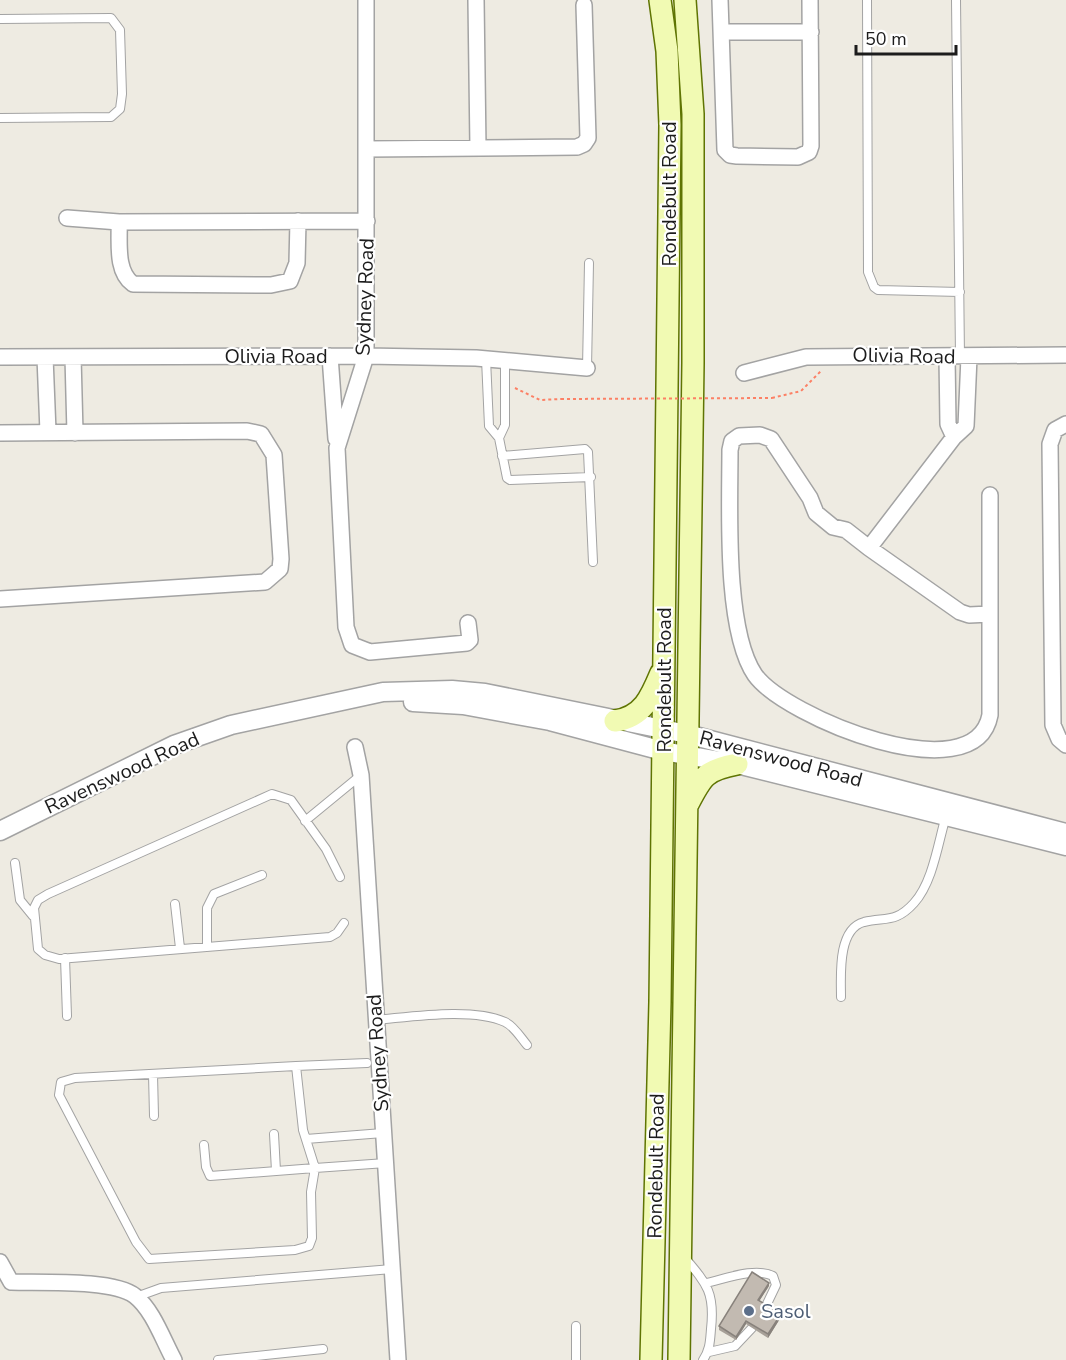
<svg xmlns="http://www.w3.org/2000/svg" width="1066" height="1360" font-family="'Nunito Sans',sans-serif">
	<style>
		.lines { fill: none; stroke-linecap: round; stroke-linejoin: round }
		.service-casing { stroke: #a3a3a3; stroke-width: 10 }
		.minor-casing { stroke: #a3a3a3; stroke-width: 18 }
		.tertiary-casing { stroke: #a3a3a3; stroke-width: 21 }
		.secondary-casing { stroke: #5f7403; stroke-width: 24 }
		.path { stroke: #fc8065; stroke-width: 2; stroke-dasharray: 3 3; stroke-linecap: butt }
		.service { stroke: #fff; stroke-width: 8 }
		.minor { stroke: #fff; stroke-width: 15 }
		.tertiary { stroke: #fff; stroke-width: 18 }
		.secondary { stroke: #f1fab3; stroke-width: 21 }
		.path-bridge { stroke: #fc8065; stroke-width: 2; stroke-dasharray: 3 3; stroke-linecap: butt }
		.wall { fill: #a7a098 }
		.shaded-wall { fill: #88827c }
		.building { fill: #c2bab1; stroke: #88827c; stroke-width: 1.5 }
		.service-dot { fill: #5c6f8a; stroke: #fff; stroke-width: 2 }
		.labels { text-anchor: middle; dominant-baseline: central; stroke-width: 4.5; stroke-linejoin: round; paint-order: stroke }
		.street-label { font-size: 20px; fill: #1c1c1c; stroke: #fff }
		.service-label { font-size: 20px; fill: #4e5e75; stroke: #fff; text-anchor: start }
	</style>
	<rect width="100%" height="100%" fill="#eeebe2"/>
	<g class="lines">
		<defs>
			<path id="service" d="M867 0 868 272 874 287 878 290 960 292
				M956 0 960 357
				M0 19 111 18 120 30 122 94 120 109 111 117 0 118
				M486 359 489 426 499 438 505 425V362
				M587 368 589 263
				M499 438 507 478 510 480 591 477
				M502 456 585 449 588 452 593 562
				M305 821 361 775
				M15 863 20 900 33 916
				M340 877 326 849 291 800 272 794 48 894 38 900 34 908 38 949 45 955 59 959 330 937 337 933 344 923
				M175 904 180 948
				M207 946V908L214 894 262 875
				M65 958 67 1016
				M841 997C841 977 837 929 864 922 886 917 896 923 914 903 933 882 938 843 946 816
				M375 1020C411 1017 472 1007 505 1022 514 1026 521 1038 527 1045
				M367 1063 296 1066 303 1130 315 1168 386 1163
				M153 1074 154 1116
				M274 1134 276 1171
				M306 1139 383 1133
				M204 1145 206 1167 210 1176 315 1168 311 1192 312 1238 309 1246 295 1250 149 1259 136 1242 59 1095 61 1082 75 1078 296 1066
				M685 1258C707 1284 715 1293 711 1329 710 1341 710 1350 703 1360
				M706 1283C725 1279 755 1267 773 1276L776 1285 765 1308
				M136 1297 161 1288 392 1269
				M709 1352 735 1346 752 1328
				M218 1360 323 1349
				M576 1360V1326"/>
			<path id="minor" d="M366 0V356L337 448 346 627 352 645 370 652 467 643 470 640 468 623
				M476 0 478 148
				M720 0 725 150 730 155 737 156 798 157 809 152 811 146 810 0
				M722 32H811
				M367 149 577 147 584 144 588 138 584 5
				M67 218 119 222 367 221
				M119 222C120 241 115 271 133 284L271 285 290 281 297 263 298 221
				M330 356 336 439
				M0 357 366 356 476 358 587 368
				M45 357 48 432
				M73 357 75 433
				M947 357 948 424 954 437
				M744 373 806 357 1066 355
				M1066 424 1055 430 1050 444 1053 725 1059 739 1066 745
				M0 433 247 431 261 434 274 455 281 559 280 569 265 582 0 599
				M869 548 960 612 969 615 990 614V715C975 795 785 717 755 675 724 630 730 506 730 450L732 441 739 436 760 435 771 439 810 498 816 513 833 527 846 530 869 548 954 437 966 426 969 357
				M990 614V495
				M355 747 361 775 398 1360
				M0 1262 11 1282
				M11 1282C40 1283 114 1279 135 1296 153 1310 163 1340 174 1360"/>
			<path id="tertiary" d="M413 702 463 705 550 721 663 751 737 764 1066 846
				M0 831 174 745 231 725 383 692 452 690 485 693 687 734 1066 833"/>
			<path id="secondary" d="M615 721C643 717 651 697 661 673
				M688 804C702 777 705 770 737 764
				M651 1360 660 1002 670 125 667 51 660 0
				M679 1360 693 363V114L685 0"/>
		</defs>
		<use href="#service" class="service-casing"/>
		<use href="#minor" class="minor-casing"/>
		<use href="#tertiary" class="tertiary-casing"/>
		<use href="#secondary" class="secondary-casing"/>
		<path class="path" d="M515 388 540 400 561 399
			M772 398 801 391 821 371"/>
		<use href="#service" class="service"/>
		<use href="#minor" class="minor"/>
		<use href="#tertiary" class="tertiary"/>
		<use href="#secondary" class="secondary"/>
		<path class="path-bridge" d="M561 399 772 398"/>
	</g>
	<path class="wall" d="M769 1286 759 1301 781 1317 768 1338 746 1324 736 1340 719 1330V1326Z"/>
	<path class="shaded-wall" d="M769 1283V1286L758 1303V1300Z
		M781 1314V1317L768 1338V1334Z
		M746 1321V1324L736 1340V1337Z"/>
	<path class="building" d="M752 1272 769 1283 758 1300 781 1314 768 1334 746 1321 736 1337 719 1326Z"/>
	<circle class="service-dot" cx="749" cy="1311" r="6"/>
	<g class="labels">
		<g class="street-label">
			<text transform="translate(669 194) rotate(-90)">Rondebult Road</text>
			<text transform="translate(365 297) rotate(-88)">Sydney Road</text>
			<text x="276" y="356">Olivia Road</text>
			<text transform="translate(904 356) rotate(1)">Olivia Road</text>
			<text transform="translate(664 680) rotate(-90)">Rondebult Road</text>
			<text transform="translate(781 759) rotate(15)">Ravenswood Road</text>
			<text transform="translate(122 773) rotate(-25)">Ravenswood Road</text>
			<text transform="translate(378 1053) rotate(-94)">Sydney Road</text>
			<text transform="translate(656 1166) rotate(-89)">Rondebult Road</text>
		</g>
		<g class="service-label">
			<text x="761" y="1311">Sasol</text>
		</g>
	</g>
	<path d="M856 45v9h100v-9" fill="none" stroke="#1c1c1c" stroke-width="3"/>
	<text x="865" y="45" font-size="18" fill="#1c1c1c" stroke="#ffffff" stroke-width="4.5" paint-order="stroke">50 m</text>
</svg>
